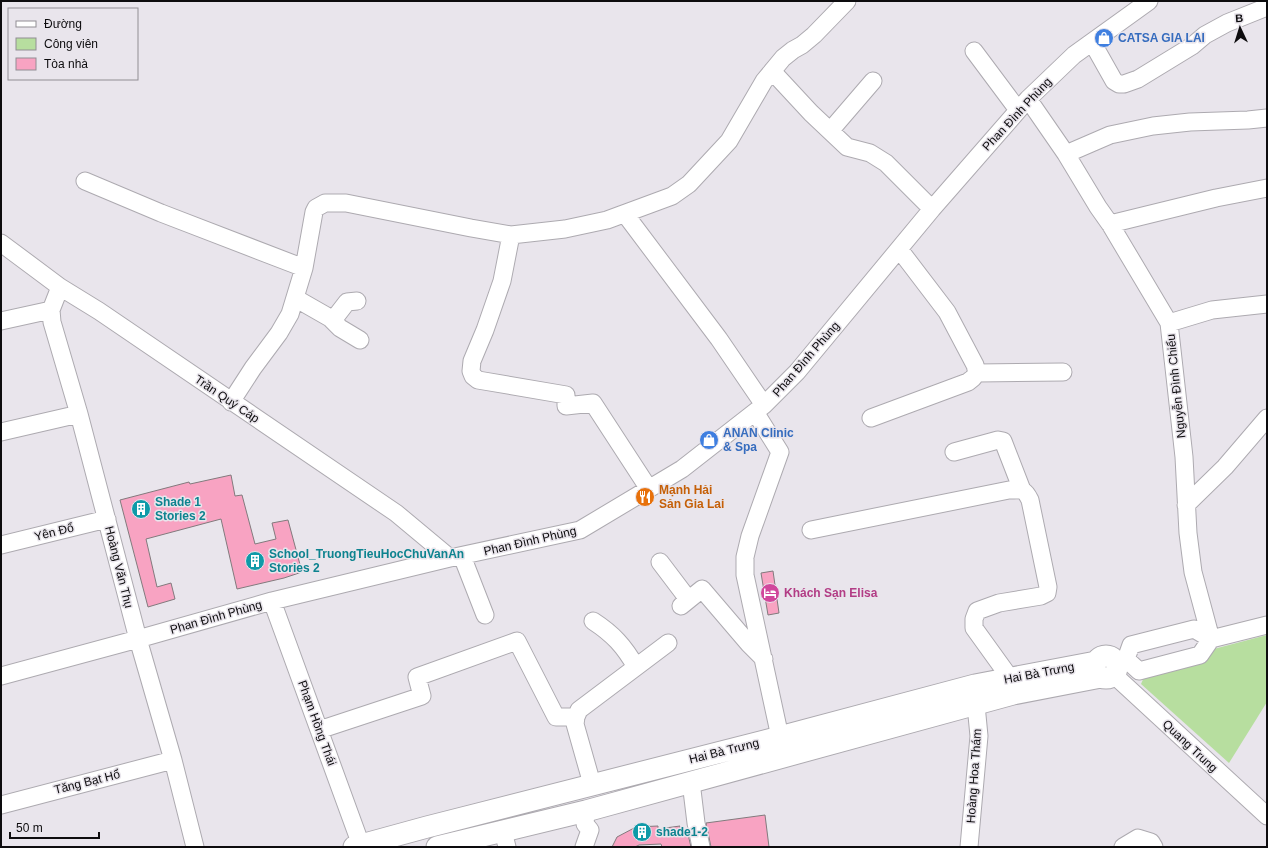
<svg xmlns="http://www.w3.org/2000/svg" width="1268" height="848" font-family="Helvetica,sans-serif">
	<style>
		.green { fill: #b7de9f }
		.building { fill: #f8a3c2; stroke: #827a7d }
		.lines { fill: none; stroke-linecap: round; stroke-linejoin: round }
		.minor-casing { stroke: #adaab0; stroke-width: 19 }
		.major-casing { stroke: #adaab0; stroke-width: 23 }
		.minor { stroke: #fff; stroke-width: 17 }
		.major { stroke: #fff; stroke-width: 21 }
		.labels { text-anchor: middle; dominant-baseline: central; stroke-width: 3; stroke-linejoin: round; paint-order: stroke }
		.shop-label { font-size: 12px; font-weight: bold; fill: #366cbe; stroke: #e9e5ec; text-anchor: start }
		.street-label { font-size: 12px; fill: #0d0c0e; stroke: #e9e5ec }
		.food-label { font-size: 12px; font-weight: bold; fill: #c56008; stroke: #e9e5ec; text-anchor: start }
		.culture-label { font-size: 12px; font-weight: bold; fill: #0d838f; stroke: #e9e5ec; text-anchor: start }
		.hotel-label { font-size: 12px; font-weight: bold; fill: #b23c85; stroke: #e9e5ec; text-anchor: start }
	</style>
	<rect width="100%" height="100%" fill="#e9e5ec"/>
	<path class="green" d="M1267 635V702L1229 763 1141 684 1149 666Z"/>
	<path class="building" d="M231 475 235 496 242 495 255 544 276 539 272 523 288 520 302 572 284 578 237 589 221 519 146 539 157 587 171 583 175 599 148 607 120 500 189 482 190 484Z
		M773 571 779 613 768 615 761 573Z
		M765 815 769 847H711L706 823Z
		M658 826V829L680 826V830H687L691 847H662L661 844 639 845 635 847H612L617 837 636 827Z"/>
	<g class="lines">
		<defs>
			<path id="minor" d="M1092 42 1114 81 1119 84H1124L1138 79 1192 46 1205 35 1227 23 1267 7
				M974 51 1018 110
				M772 71 811 113 847 147 870 153 886 163 932 209
				M1028 99 1066 154 1098 207 1110 224 1169 323 1184 457 1188 533 1193 572 1211 639
				M830 131 873 81
				M1066 154 1110 135 1153 126 1190 122 1248 120 1267 118
				M85 181 161 213 304 268
				M625 214 719 339 764 405
				M1110 224 1216 198 1267 188
				M511 235 502 281 485 330 472 361 471 371 473 376 478 380 566 395V406L593 403 649 489
				M1 243 60 287 99 311 396 513 450 558
				M60 287 51 310 52 322 79 414 138 639 173 760 195 847
				M295 298 330 318 337 315 347 302 357 301
				M330 318 340 328 360 340
				M1 321 51 310
				M1169 323 1212 310 1267 304
				M977 373 1063 372
				M231 402 253 368 279 333 290 314 304 268 314 212 316 208 325 203H346L471 228 511 235 565 229 607 220 672 196 689 184 729 141 764 81 783 58 793 50 802 45 814 35 847 1
				M755 412 780 452 750 536 745 557V575L780 737
				M871 418 968 382 973 378 977 373 975 365 947 312 899 249
				M1 432 79 414
				M954 452 998 440 1003 441 1022 490
				M1186 505 1225 467 1267 418
				M811 530 1009 490C1022 490 1024 488 1030 500L1048 587 1047 593 1041 596 999 603 977 611 974 619V628L1010 678
				M1 545 107 519
				M462 556 485 615
				M660 562 688 599
				M272 601 361 845
				M681 606 702 589 749 644 764 659
				M593 621C613 634 624 646 636 667
				M1126 659 1139 671 1200 655 1211 639 1267 625
				M1116 662 1126 659 1131 645 1194 629 1211 639
				M1114 675 1267 816
				M1 676 138 639 272 601 450 558 580 530 682 469 764 405 797 372 932 209 1028 99 1074 55 1149 1
				M319 730 422 696 417 677 517 641 556 717H576
				M691 782 696 823 701 847
				M592 784 575 724 576 717 579 710 668 643
				M1 805 173 760
				M503 831 507 847
				M584 847 590 830 585 824 586 811
				M969 847 979 736 976 705
				M1123 847 1138 838 1151 842 1154 847"/>
			<path id="major" d="M1095 667a11 11 0 1 1 22 0a11 11 0 1 1-22 0Z
				M354 847 427 827 780 737 975 685 1096 662
				M437 847 586 811 1013 694 1101 677"/>
		</defs>
		<use href="#minor" class="minor-casing"/>
		<use href="#major" class="major-casing"/>
		<use href="#minor" class="minor"/>
		<use href="#major" class="major"/>
	</g>
	<defs>
		<symbol id="shop-disc" viewBox="-11 -11 22 22"><circle r="9.5" fill="#3f7fe0" stroke="#e9e5ec"/><path d="M-5-2.5h2.3a2.7 3.5 0 0 1 5.4 0H5L5.5 6h-11ZM-1.5-2.5h3a1.5 2.3 0 0 0-3 0Z" fill="#fff"/></symbol>
		<symbol id="restaurant-disc" viewBox="-11 -11 22 22"><circle r="9.5" fill="#e8710a" stroke="#e9e5ec"/><path d="M-5-6h1v4h1v-4h1v4h1v-4h1v5L-1.5 .5V6h-2V.5L-5-1ZM5-6V6H3V1.5H1.5Q1.5-4 5-6Z" fill="#fff"/></symbol>
		<symbol id="building-disc" viewBox="-11 -11 22 22"><circle r="9.5" fill="#0f9aa8" stroke="#e9e5ec"/><path d="M-4-6H4V6H1V3H-1V6H-4ZM-2.5-4.3h1.7v1.8h-1.7ZM.8-4.3h1.7v1.8H.8ZM-2.5-1h1.7V.8h-1.7ZM.8-1h1.7V.8H.8Z" fill="#fff"/></symbol>
		<symbol id="hotel-disc" viewBox="-11 -11 22 22"><circle r="9.5" fill="#d1479c" stroke="#e9e5ec"/><path d="M-6-4.5h1.5V1H6V5H4.5V3h-9V5H-6ZM-4 0a1.8 1.8 0 1 1 3.6 0ZM.5 0V-2.5h3Q6-2.5 6 0Z" fill="#fff"/></symbol>
	</defs>
	<g fill-rule="evenodd">
		<use href="#shop-disc" x="1093" y="27" width="22" height="22"/>
		<use href="#shop-disc" x="698" y="429" width="22" height="22"/>
		<use href="#restaurant-disc" x="634" y="486" width="22" height="22"/>
		<use href="#building-disc" x="130" y="498" width="22" height="22"/>
		<use href="#building-disc" x="244" y="550" width="22" height="22"/>
		<use href="#hotel-disc" x="759" y="582" width="22" height="22"/>
		<use href="#building-disc" x="631" y="821" width="22" height="22"/>
	</g>
	<g class="labels">
		<g class="shop-label">
			<text x="1118" y="38">CATSA GIA LAI</text>
			<text x="723" y="433">ANAN Clinic<tspan x="723" dy="14">&amp; Spa</tspan></text>
		</g>
		<g class="street-label">
			<text transform="translate(1017 114) rotate(-47)">Phan Đình Phùng</text>
			<text transform="translate(806 359) rotate(-49)">Phan Đình Phùng</text>
			<text transform="translate(1176 386) rotate(-96)">Nguyễn Đình Chiểu</text>
			<text transform="translate(227 399) rotate(34)">Trần Quý Cáp</text>
			<text transform="translate(54 532) rotate(-14)">Yên Đổ</text>
			<text transform="translate(530 541) rotate(-13)">Phan Đình Phùng</text>
			<text transform="translate(119 567) rotate(76)">Hoàng Văn Thụ</text>
			<text transform="translate(216 617) rotate(-16)">Phan Đình Phùng</text>
			<text transform="translate(1039 673) rotate(-11)">Hai Bà Trưng</text>
			<text transform="translate(317 723) rotate(70)">Phạm Hồng Thái</text>
			<text transform="translate(1190 746) rotate(43)">Quang Trung</text>
			<text transform="translate(724 751) rotate(-14)">Hai Bà Trưng</text>
			<text transform="translate(974 776) rotate(-86)">Hoàng Hoa Thám</text>
			<text transform="translate(87 782) rotate(-14)">Tăng Bạt Hổ</text>
		</g>
		<g class="food-label">
			<text x="659" y="490">Mạnh Hải<tspan x="659" dy="14">Sản Gia Lai</tspan></text>
		</g>
		<g class="culture-label">
			<text x="155" y="502">Shade 1<tspan x="155" dy="14">Stories 2</tspan></text>
			<text x="269" y="554">School_TruongTieuHocChuVanAn<tspan x="269" dy="14">Stories 2</tspan></text>
			<text x="656" y="832">shade1-2</text>
		</g>
		<g class="hotel-label">
			<text x="784" y="593">Khách Sạn Elisa</text>
		</g>
	</g>
	<rect width="1268" height="848" fill="none" stroke="#0d0c0e" stroke-width="4"/>
	<rect x="8" y="8" width="130" height="72" fill="#e9e5ec" stroke="#918e93"/>
	<rect x="16" y="21" width="20" height="6" fill="#ffffff" stroke="#918e93"/>
	<text x="44" y="28" font-size="12" fill="#0d0c0e">Đường</text>
	<rect x="16" y="38" width="20" height="12" fill="#b7de9f" stroke="#918e93"/>
	<text x="44" y="48" font-size="12" fill="#0d0c0e">Công viên</text>
	<rect x="16" y="58" width="20" height="12" fill="#f8a3c2" stroke="#918e93"/>
	<text x="44" y="68" font-size="12" fill="#0d0c0e">Tòa nhà</text>
	<g transform="translate(1240 28) rotate(356)" stroke="#e9e5ec" stroke-width="3" paint-order="stroke">
	<path d="M0-3L7 15L0 10L-7 15Z" fill="#0d0c0e"/>
	<text y="-6" font-size="11" font-weight="bold" text-anchor="middle" fill="#0d0c0e">B</text>
	</g>
	<path d="M10 832v6h89v-6" fill="none" stroke="#0d0c0e" stroke-width="2"/>
	<text x="16" y="832" font-size="12" fill="#0d0c0e" stroke="#e9e5ec" stroke-width="3" paint-order="stroke">50 m</text>
</svg>
